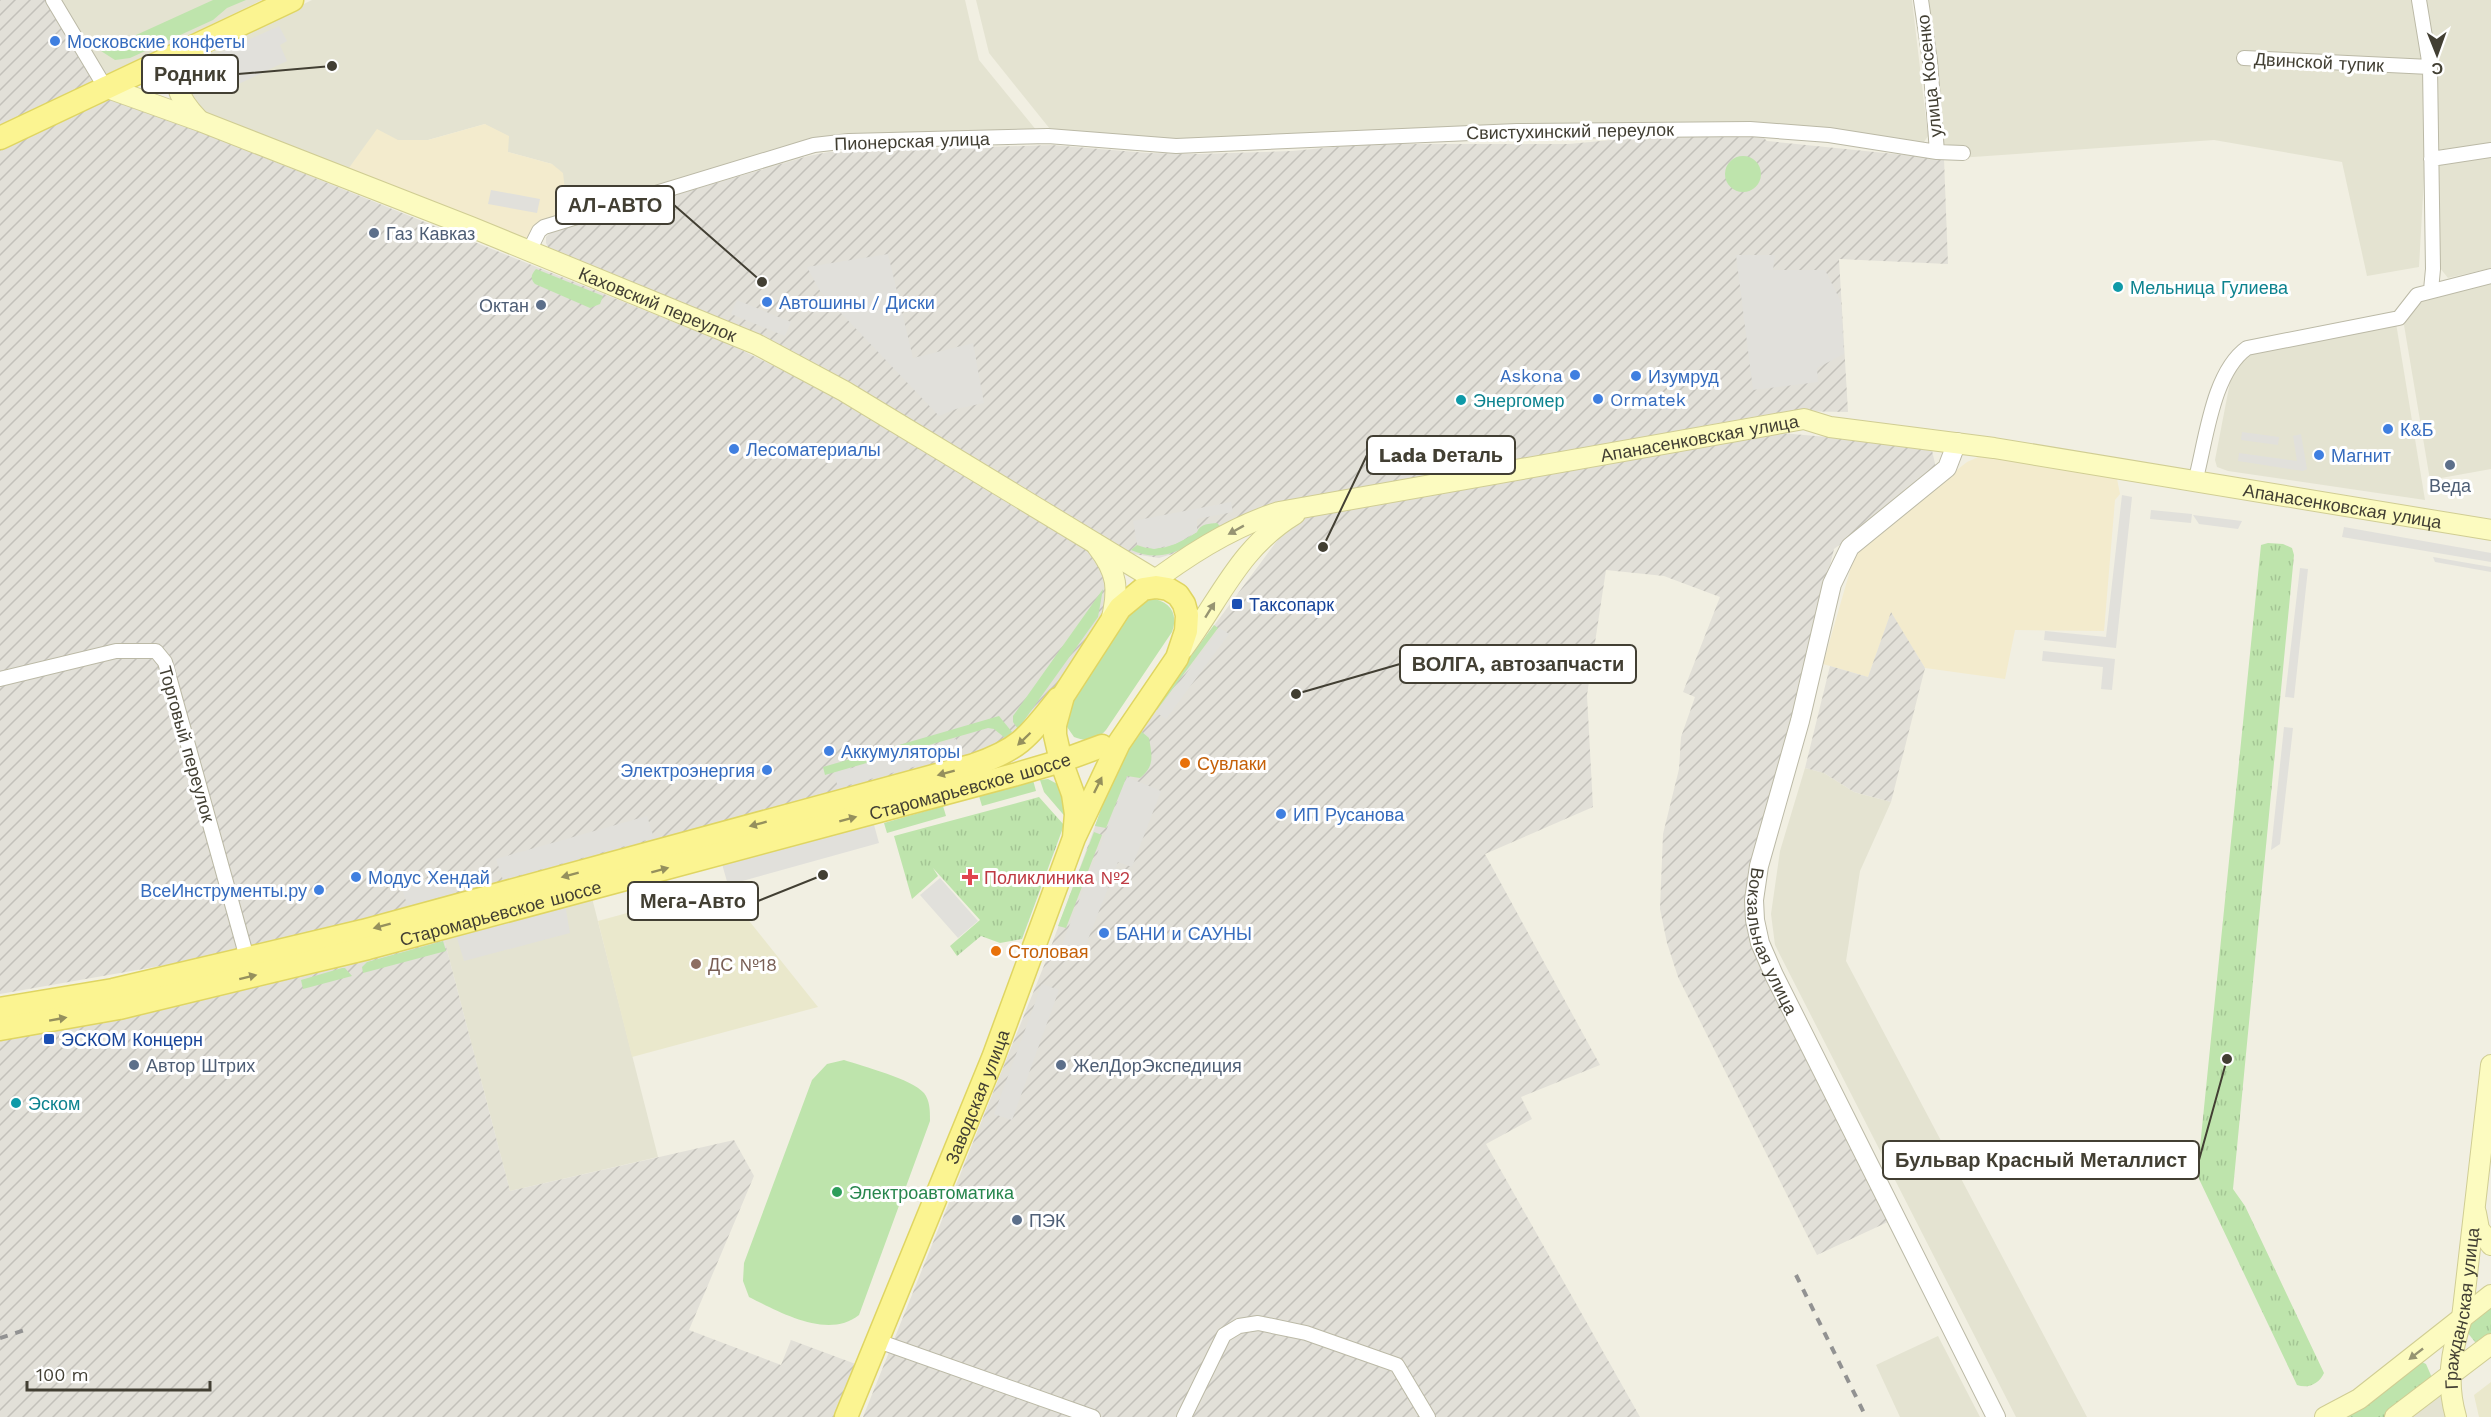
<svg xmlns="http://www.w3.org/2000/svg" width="2491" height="1417" font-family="'Work Sans',sans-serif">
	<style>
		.residential { fill: #e4e3d1 }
		.commercial { fill: #f3ebcd }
		.industrial { fill: url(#industrial-furrows) }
		.education { fill: #eae8cc }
		.grass { fill: #bee4ac }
		.park { fill: url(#park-tufts) }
		.parking { fill: #e1e0db }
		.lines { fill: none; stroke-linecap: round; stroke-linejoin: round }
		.minor-casing { stroke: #bbb9a6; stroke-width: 16 }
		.tertiary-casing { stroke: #bbb9a6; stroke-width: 20 }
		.secondary-casing { stroke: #d0cd93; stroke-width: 22 }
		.primary-casing { stroke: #dfd562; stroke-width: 25 }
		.minor { stroke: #fff; stroke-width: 14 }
		.tertiary { stroke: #fff; stroke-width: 18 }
		.secondary { stroke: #fcfbc0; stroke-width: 20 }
		.primary { stroke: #fbf491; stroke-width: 22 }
		.rail { stroke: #929292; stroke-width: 4; stroke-dasharray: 8 8; stroke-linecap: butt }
		.oneway { fill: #969472 }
		.oneway2 { fill: #95905d }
		.shop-dot { fill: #3f7fe0; stroke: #fff; stroke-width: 2 }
		.service-dot { fill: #5c6f8a; stroke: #fff; stroke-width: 2 }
		.culture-dot { fill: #0f9aa8; stroke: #fff; stroke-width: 2 }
		.transit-dot { fill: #1a4fb4; stroke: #fff; stroke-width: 2 }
		.food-dot { fill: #e8710a; stroke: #fff; stroke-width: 2 }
		.health-dot { fill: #e0444e; stroke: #fff; stroke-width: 2 }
		.education-dot { fill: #8d6e63; stroke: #fff; stroke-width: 2 }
		.leisure-dot { fill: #2e9e5b; stroke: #fff; stroke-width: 2 }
		.labels { text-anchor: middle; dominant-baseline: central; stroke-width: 6; stroke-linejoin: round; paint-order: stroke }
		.shop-label { font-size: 18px; fill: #366cbe; stroke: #fff; text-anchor: start }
		.street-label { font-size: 18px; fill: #423f33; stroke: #fff }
		.service-label { font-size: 18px; fill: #4e5e75; stroke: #fff; text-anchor: start }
		.culture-label { font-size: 18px; fill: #0d838f; stroke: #fff; text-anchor: start }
		.transit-label { font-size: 18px; fill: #164399; stroke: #fff; text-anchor: start }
		.food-label { font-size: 18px; fill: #c56008; stroke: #fff; text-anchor: start }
		.health-label { font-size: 18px; fill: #be3a42; stroke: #fff; text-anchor: start }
		.education-label { font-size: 18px; fill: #785e54; stroke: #fff; text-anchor: start }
		.leisure-label { font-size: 18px; fill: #27864d; stroke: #fff; text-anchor: start }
		.leader { fill: none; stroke: #423f33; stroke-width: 2 }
		.callout-dot { fill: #423f33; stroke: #fff; stroke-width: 2 }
		.callout { fill: #fff; stroke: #423f33; stroke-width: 2 }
		.callout-label { font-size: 20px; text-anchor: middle; font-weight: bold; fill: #423f33 }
	</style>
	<defs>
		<pattern id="industrial-furrows" width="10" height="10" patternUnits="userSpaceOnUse" patternTransform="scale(1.5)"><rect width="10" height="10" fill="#e2e0d8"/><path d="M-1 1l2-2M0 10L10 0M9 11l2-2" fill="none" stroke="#c3c1ba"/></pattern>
		<pattern id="park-tufts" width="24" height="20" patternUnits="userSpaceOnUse" patternTransform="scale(1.5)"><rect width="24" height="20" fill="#bee4ac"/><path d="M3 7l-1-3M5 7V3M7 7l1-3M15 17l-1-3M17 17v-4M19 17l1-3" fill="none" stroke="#a4c594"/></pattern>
	</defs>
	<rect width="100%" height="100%" fill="#f1efe2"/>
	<path class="residential" d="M62 0H262L106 75Z
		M312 0H965L979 60 1037 131 849 135 568 217 552 164 508 152 485 124 428 140H398L346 171 246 132 198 110 189 100 185 75 186 66 193 58Z
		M976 0H1912L1928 136 1924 142 1828 128 1749 123 1185 140 1050 129 989 53Z
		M1928 0H2412L2423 72 2425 160 2419 267 2367 276 2342 162 2214 140 1944 159 1937 61Z
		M2426 0H2491V143L2438 150 2437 67Z
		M2491 157V268L2448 278 2440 268 2438 165Z
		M2491 282V469L2430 480 2403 319 2419 301Z
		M2396 323 2425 500 2228 471 2217 467 2215 460 2230 382 2241 356Z
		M1805 768 1824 773 1854 792 1891 802 1860 871 1846 961 2087 1417H2016L1775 945 1771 914 1780 851Z
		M591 894 658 1157 510 1191 443 935Z
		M1938 1336 1980 1417H1900L1876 1365Z
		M2435 1393 2443 1396 2450 1417H2406Z"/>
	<path class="commercial" d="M485 124 509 136 508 152 552 164 563 173 568 217 529 245 346 172 377 129 398 140H428Z
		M1985 454 2117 479 2120 494 2115 500 2104 631 2015 630 2005 679 1925 668 1891 613 1868 677 1823 664 1856 550 1967 462Z"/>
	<path class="industrial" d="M0 0H45L95 82 0 125Z
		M105 98 163 117 731 345 852 405 1087 545 1110 581 1108 606 1062 683 1004 748 240 952 0 994V145Z
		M1762 136 1767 141 1786 143 1944 159 1948 264 1839 259 1848 412 1790 411 1758 416 1305 499 1182 551 1159 558 1127 553 858 389 549 249 546 243V237L552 231 808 156 829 152 1052 145 1148 153 1200 154 1292 151 1365 144H1569L1643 137Z
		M1759 431 1931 446 1936 468 1834 549 1750 888 1747 910 1892 1220 1817 1255 1678 977 1667 943 1660 909 1663 834 1679 769 1681 737 1695 697 1683 692 1720 597 1664 576 1606 570 1587 695 1593 807 1485 854 1600 1065 1521 1097 1532 1119 1486 1144 1640 1417H863L1045 963 1124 747 1282 534 1305 518Z
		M1891 612 1925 668 1891 802 1854 792 1824 773 1805 768 1830 666 1868 677Z
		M443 935 510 1191 734 1140 754 1176 689 1330 781 1365 791 1340 861 1366 839 1417H0V1039Z"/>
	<path class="education" d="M722 887 818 1007 632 1057 598 921Z
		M2491 1382V1417H2479L2474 1395Z"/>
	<path class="grass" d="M213 0H246L227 8 213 20 130 58 115 60 101 51Z
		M1725 174a18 18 0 1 1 36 0a18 18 0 1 1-36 0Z
		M536 269 603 296 600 304 590 308 535 284C530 278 531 275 536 269Z
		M1217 523 1220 526C1190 544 1167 566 1131 550L1137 545C1159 554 1178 544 1197 532 1201 523 1209 524 1217 523Z
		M1103 589 1098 617 1018 729 1013 722V716Z
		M1150 598C1169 601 1179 612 1172 632L1106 730C1096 741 1088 742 1074 737L1065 724 1069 705 1134 607Z
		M1214 625 1218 628 1157 710 1153 707Z
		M999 716 1012 732 1005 738 994 729 988 728 825 775 823 767Z
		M1142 732 1149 738C1152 756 1155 766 1140 778L1127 776 1106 828 1095 826 1119 759 1137 733Z
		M1048 779 1063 787 1068 820 1044 792 1040 780Z
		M1033 780 1036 791 982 806 979 796Z
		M943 806 946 816 887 833 884 823Z
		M1094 832 1102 835 1066 928 1058 926Z
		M443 941 446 951 363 973 362 967 367 962Z
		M342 968H345L352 976 303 989 301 980Z
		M844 1060C862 1066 912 1079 924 1093 930 1101 930 1110 930 1121L859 1315C828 1340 779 1312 749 1297L743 1281 744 1263 812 1080 827 1064Z"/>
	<path class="park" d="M2268 543 2283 544 2292 548 2294 555 2233 1189 2245 1206 2324 1373C2319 1384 2308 1389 2297 1385L2199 1179 2198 1167 2261 545Z
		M1039 797 1064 825 1022 939 1000 943 981 936 957 956 950 946 980 920 933 868 938 876 912 899 894 836Z
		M2491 1307V1338L2484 1343 2475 1342 2467 1332 2469 1324Z
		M2420 1361 2426 1364 2433 1380 2385 1417H2341Z"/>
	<path class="parking" d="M279 26 287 41 280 45 287 61 222 92 199 62Z
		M491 190 540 199 537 213 488 204Z
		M888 254 913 358 973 343 984 403 956 409 939 416 820 291 807 267Z
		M1736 255H1775L1773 270H1825L1841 302 1844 354 1817 368 1818 382 1753 390Z
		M737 300 791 322 785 336 731 314Z
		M2242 432 2279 437 2278 445 2241 440Z
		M2301 434 2307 469 2303 471 2238 461 2239 453 2297 461 2293 436Z
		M2122 495 2132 497 2116 648 2044 640 2045 631 2106 637Z
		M1231 502 1233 512 1197 519V532L1175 544 1154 549 1137 544 1133 521Z
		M2151 510 2192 514 2191 523 2150 519Z
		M2193 515 2242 521 2238 529 2199 524Z
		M2344 527 2491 553V562L2342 537Z
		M2433 557 2491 567V572L2435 562Z
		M2300 568 2308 569 2294 698 2285 697Z
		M1220 628 1229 634 1166 719 1157 713Z
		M2043 651 2115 659 2112 690 2101 689 2103 667 2042 661Z
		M2284 727 2293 728 2280 844 2271 850Z
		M956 739 960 754 838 788 834 773Z
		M1127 777 1161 791 1132 867 1118 862 1082 955 1061 947Z
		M647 816 654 838 503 880 496 859Z
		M873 821 879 843 728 885 722 864Z
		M449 872 454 893 408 907 401 886Z
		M940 878 978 921 958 938 920 895Z
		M565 904 570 933 464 961 456 935Z
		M1042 984 1059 990 1012 1120 994 1114Z"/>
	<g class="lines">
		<defs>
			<path id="minor" d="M53 0 105 87
				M1921 0 1930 61 1937 152
				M2419 0 2430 67 2433 269 2431 290
				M2244 58 2430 67
				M2431 159 2491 150
				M529 251 539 231 544 227 814 145 849 141 1048 136 1176 146 1517 131 1750 129 1829 135 1937 152 1963 153
				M2195 482C2206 442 2212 373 2247 348L2399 318 2417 295 2491 276
				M0 679 116 651H156L165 662 247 958
				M878 1341 1093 1417
				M1184 1417 1224 1335 1239 1326 1258 1323 1306 1333 1397 1365 1428 1417"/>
			<g id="tertiary">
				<path id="s1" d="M1957 442 1947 468 1850 547 1832 584 1800 721 1759 866 1754 900 1755 920 1760 943 1774 975 1996 1417"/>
			</g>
			<g id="secondary">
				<path d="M183 53C169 79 179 100 198 119"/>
				<path id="s2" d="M105 87 200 121 471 227 756 344 844 391 1164 585"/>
				<path d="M1097 546C1118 573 1119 589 1111 622"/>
				<path id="s3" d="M1143 589C1184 558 1229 528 1279 512L1804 419 1830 427 1994 448 2491 530"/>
				<path d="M1183 649C1221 598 1239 548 1295 514"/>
				<path d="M2476 1213 2479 1229 2491 1245"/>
				<path d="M2325 1417 2359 1399 2491 1295"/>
				<path d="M2395 1417 2491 1344"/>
				<path id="s4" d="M2456 1417C2446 1382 2451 1352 2462 1318L2491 1065"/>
			</g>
			<g id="primary">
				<path d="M0 138 292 0"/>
				<path d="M0 1009 113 990 363 931 974 765C1020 749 1028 737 1058 699"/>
				<path id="s5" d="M0 1029 119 1008 368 948 1017 774 1061 761 1102 746"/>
				<path id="s6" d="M846 1417 993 1058 1074 838 1119 743 1177 658 1186 631 1187 615 1184 604 1178 595 1168 589 1156 587 1143 589 1120 608 1063 696 1055 725V735L1061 761 1073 794 1076 814 1074 838"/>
			</g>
		</defs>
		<use href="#minor" class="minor-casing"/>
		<use href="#tertiary" class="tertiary-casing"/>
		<use href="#secondary" class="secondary-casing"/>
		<use href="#primary" class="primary-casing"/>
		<use href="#minor" class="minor"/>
		<use href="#tertiary" class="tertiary"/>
		<use href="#secondary" class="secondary"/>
		<use href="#primary" class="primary"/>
		<path class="rail" d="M1796 1275 1866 1417
			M0 1338 25 1330"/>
	</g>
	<defs><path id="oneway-solid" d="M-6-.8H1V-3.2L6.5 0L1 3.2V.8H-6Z" transform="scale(1.5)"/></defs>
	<g class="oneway">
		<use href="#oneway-solid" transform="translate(1236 530) rotate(151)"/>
		<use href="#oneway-solid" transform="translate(1210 610) rotate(-58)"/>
		<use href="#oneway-solid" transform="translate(2416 1354) rotate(142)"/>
	</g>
	<g class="oneway2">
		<use href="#oneway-solid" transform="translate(1024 739) rotate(136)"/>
		<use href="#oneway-solid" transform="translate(946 773) rotate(165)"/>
		<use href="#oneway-solid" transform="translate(1098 785) rotate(-64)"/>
		<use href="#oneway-solid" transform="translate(848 819) rotate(-15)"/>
		<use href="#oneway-solid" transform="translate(758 824) rotate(165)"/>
		<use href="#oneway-solid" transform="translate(660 870) rotate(-15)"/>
		<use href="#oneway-solid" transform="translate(570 875) rotate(165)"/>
		<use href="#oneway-solid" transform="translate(382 926) rotate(165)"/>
		<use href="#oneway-solid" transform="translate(248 977) rotate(-14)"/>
		<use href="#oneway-solid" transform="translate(58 1019) rotate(-10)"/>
	</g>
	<g class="shop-dot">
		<circle cx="55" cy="41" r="6"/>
		<circle cx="767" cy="302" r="6"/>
		<circle cx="1575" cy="375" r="6"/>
		<circle cx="1636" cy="376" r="6"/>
		<circle cx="1598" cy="399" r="6"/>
		<circle cx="2388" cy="429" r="6"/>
		<circle cx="734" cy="449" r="6"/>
		<circle cx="2319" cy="455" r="6"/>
		<circle cx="829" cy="751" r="6"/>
		<circle cx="767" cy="770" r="6"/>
		<circle cx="1281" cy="814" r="6"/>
		<circle cx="356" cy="877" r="6"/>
		<circle cx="319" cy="890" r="6"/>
		<circle cx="1104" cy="933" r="6"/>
	</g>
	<g class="service-dot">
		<circle cx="374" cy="233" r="6"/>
		<circle cx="541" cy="305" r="6"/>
		<circle cx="2450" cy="465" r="6"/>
		<circle cx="134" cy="1065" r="6"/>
		<circle cx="1061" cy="1065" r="6"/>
		<circle cx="1017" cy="1220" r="6"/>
	</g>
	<g class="culture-dot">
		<circle cx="2118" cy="287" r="6"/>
		<circle cx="1461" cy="400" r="6"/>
		<circle cx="16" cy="1103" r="6"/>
	</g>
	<g class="transit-dot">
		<rect x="1231" y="598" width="12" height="12" rx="3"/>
		<rect x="43" y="1033" width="12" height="12" rx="3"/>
	</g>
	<g class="food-dot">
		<circle cx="1185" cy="763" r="6"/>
		<circle cx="996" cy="951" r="6"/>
	</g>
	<path class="health-dot" d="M967 868h6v6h6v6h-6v6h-6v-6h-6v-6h6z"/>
	<circle class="education-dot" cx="696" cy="964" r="6"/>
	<circle class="leisure-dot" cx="837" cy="1192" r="6"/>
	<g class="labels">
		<g class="shop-label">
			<text x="67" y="41">Московские конфеты</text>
			<text x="779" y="302">Автошины / Диски</text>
			<text x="1563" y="375" text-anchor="end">Askona</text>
			<text x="1648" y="376">Изумруд</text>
			<text x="1610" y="399">Ormatek</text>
			<text x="2400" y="429">К&amp;Б</text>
			<text x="746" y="449">Лесоматериалы</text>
			<text x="2331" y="455">Магнит</text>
			<text x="841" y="751">Аккумуляторы</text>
			<text x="755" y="770" text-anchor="end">Электроэнергия</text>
			<text x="1293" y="814">ИП Русанова</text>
			<text x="368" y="877">Модус Хендай</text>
			<text x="307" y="890" text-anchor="end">ВсеИнструменты.ру</text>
			<text x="1116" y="933">БАНИ и САУНЫ</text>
		</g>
		<g class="street-label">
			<text transform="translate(2319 62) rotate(3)">Двинской тупик</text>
			<text transform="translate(1929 76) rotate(-96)">улица Косенко</text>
			<text transform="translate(1570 131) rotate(-1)">Свистухинский переулок</text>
			<text transform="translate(912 141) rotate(-2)">Пионерская улица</text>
			<text stroke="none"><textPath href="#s2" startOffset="594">Каховский переулок</textPath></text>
			<text stroke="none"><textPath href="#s3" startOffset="584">Апанасенковская улица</textPath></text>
			<text stroke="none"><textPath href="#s3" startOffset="1236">Апанасенковская улица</textPath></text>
			<text transform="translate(187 744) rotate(74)">Торговый переулок</text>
			<text stroke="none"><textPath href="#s5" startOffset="1000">Старомарьевское шоссе</textPath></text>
			<text stroke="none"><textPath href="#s5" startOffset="514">Старомарьевское шоссе</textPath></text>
			<text stroke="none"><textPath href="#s1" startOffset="564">Вокзальная улица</textPath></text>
			<text stroke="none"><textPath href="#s6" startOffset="346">Заводская улица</textPath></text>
			<text stroke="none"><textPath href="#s4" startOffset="110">Гражданская улица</textPath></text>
		</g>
		<g class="service-label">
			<text x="386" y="233">Газ Кавказ</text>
			<text x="529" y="305" text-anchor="end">Октан</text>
			<text x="2450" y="485" text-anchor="middle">Веда</text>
			<text x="146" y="1065">Автор Штрих</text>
			<text x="1073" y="1065">ЖелДорЭкспедиция</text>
			<text x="1029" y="1220">ПЭК</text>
		</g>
		<g class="culture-label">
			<text x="2130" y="287">Мельница Гулиева</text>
			<text x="1473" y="400">Энергомер</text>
			<text x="28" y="1103">Эском</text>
		</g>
		<g class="transit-label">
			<text x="1249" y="604">Таксопарк</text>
			<text x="61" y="1039">ЭСКОМ Концерн</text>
		</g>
		<g class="food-label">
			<text x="1197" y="763">Сувлаки</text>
			<text x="1008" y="951">Столовая</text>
		</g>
		<g class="health-label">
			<text x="984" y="877">Поликлиника №2</text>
		</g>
		<g class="education-label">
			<text x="708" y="964">ДС №18</text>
		</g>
		<g class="leisure-label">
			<text x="849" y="1192">Электроавтоматика</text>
		</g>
	</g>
	<path class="leader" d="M332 66L238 74M762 282L674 205M1323 547L1367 455M1296 694L1400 664M823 875L758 901M2227 1059L2199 1160"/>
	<g class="callout-dot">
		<circle cx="332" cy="66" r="6"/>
		<circle cx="762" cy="282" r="6"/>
		<circle cx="1323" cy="547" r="6"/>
		<circle cx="1296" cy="694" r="6"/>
		<circle cx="823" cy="875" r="6"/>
		<circle cx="2227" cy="1059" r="6"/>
	</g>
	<g class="callout">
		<rect x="142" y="55" width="96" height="38" rx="6"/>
		<rect x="556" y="186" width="118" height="38" rx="6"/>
		<rect x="1367" y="436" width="148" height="38" rx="6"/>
		<rect x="1400" y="645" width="236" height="38" rx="6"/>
		<rect x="628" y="882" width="130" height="38" rx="6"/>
		<rect x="1883" y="1141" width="316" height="38" rx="6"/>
	</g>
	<g class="callout-label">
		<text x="190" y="81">Родник</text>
		<text x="615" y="212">АЛ-АВТО</text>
		<text x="1441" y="462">Lada Dеталь</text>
		<text x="1518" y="671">ВОЛГА, автозапчасти</text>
		<text x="693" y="908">Мега-Авто</text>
		<text x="2041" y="1167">Бульвар Красный Металлист</text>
	</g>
	<g transform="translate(2437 54) rotate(179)" stroke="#ffffff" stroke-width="4.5" paint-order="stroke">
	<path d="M0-4.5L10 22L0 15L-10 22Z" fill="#423f33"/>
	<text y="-9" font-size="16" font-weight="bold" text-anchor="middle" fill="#423f33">С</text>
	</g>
	<path d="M27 1381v9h183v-9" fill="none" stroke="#423f33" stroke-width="3"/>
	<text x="36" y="1381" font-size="18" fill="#423f33" stroke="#ffffff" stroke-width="4.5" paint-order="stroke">100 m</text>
</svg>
